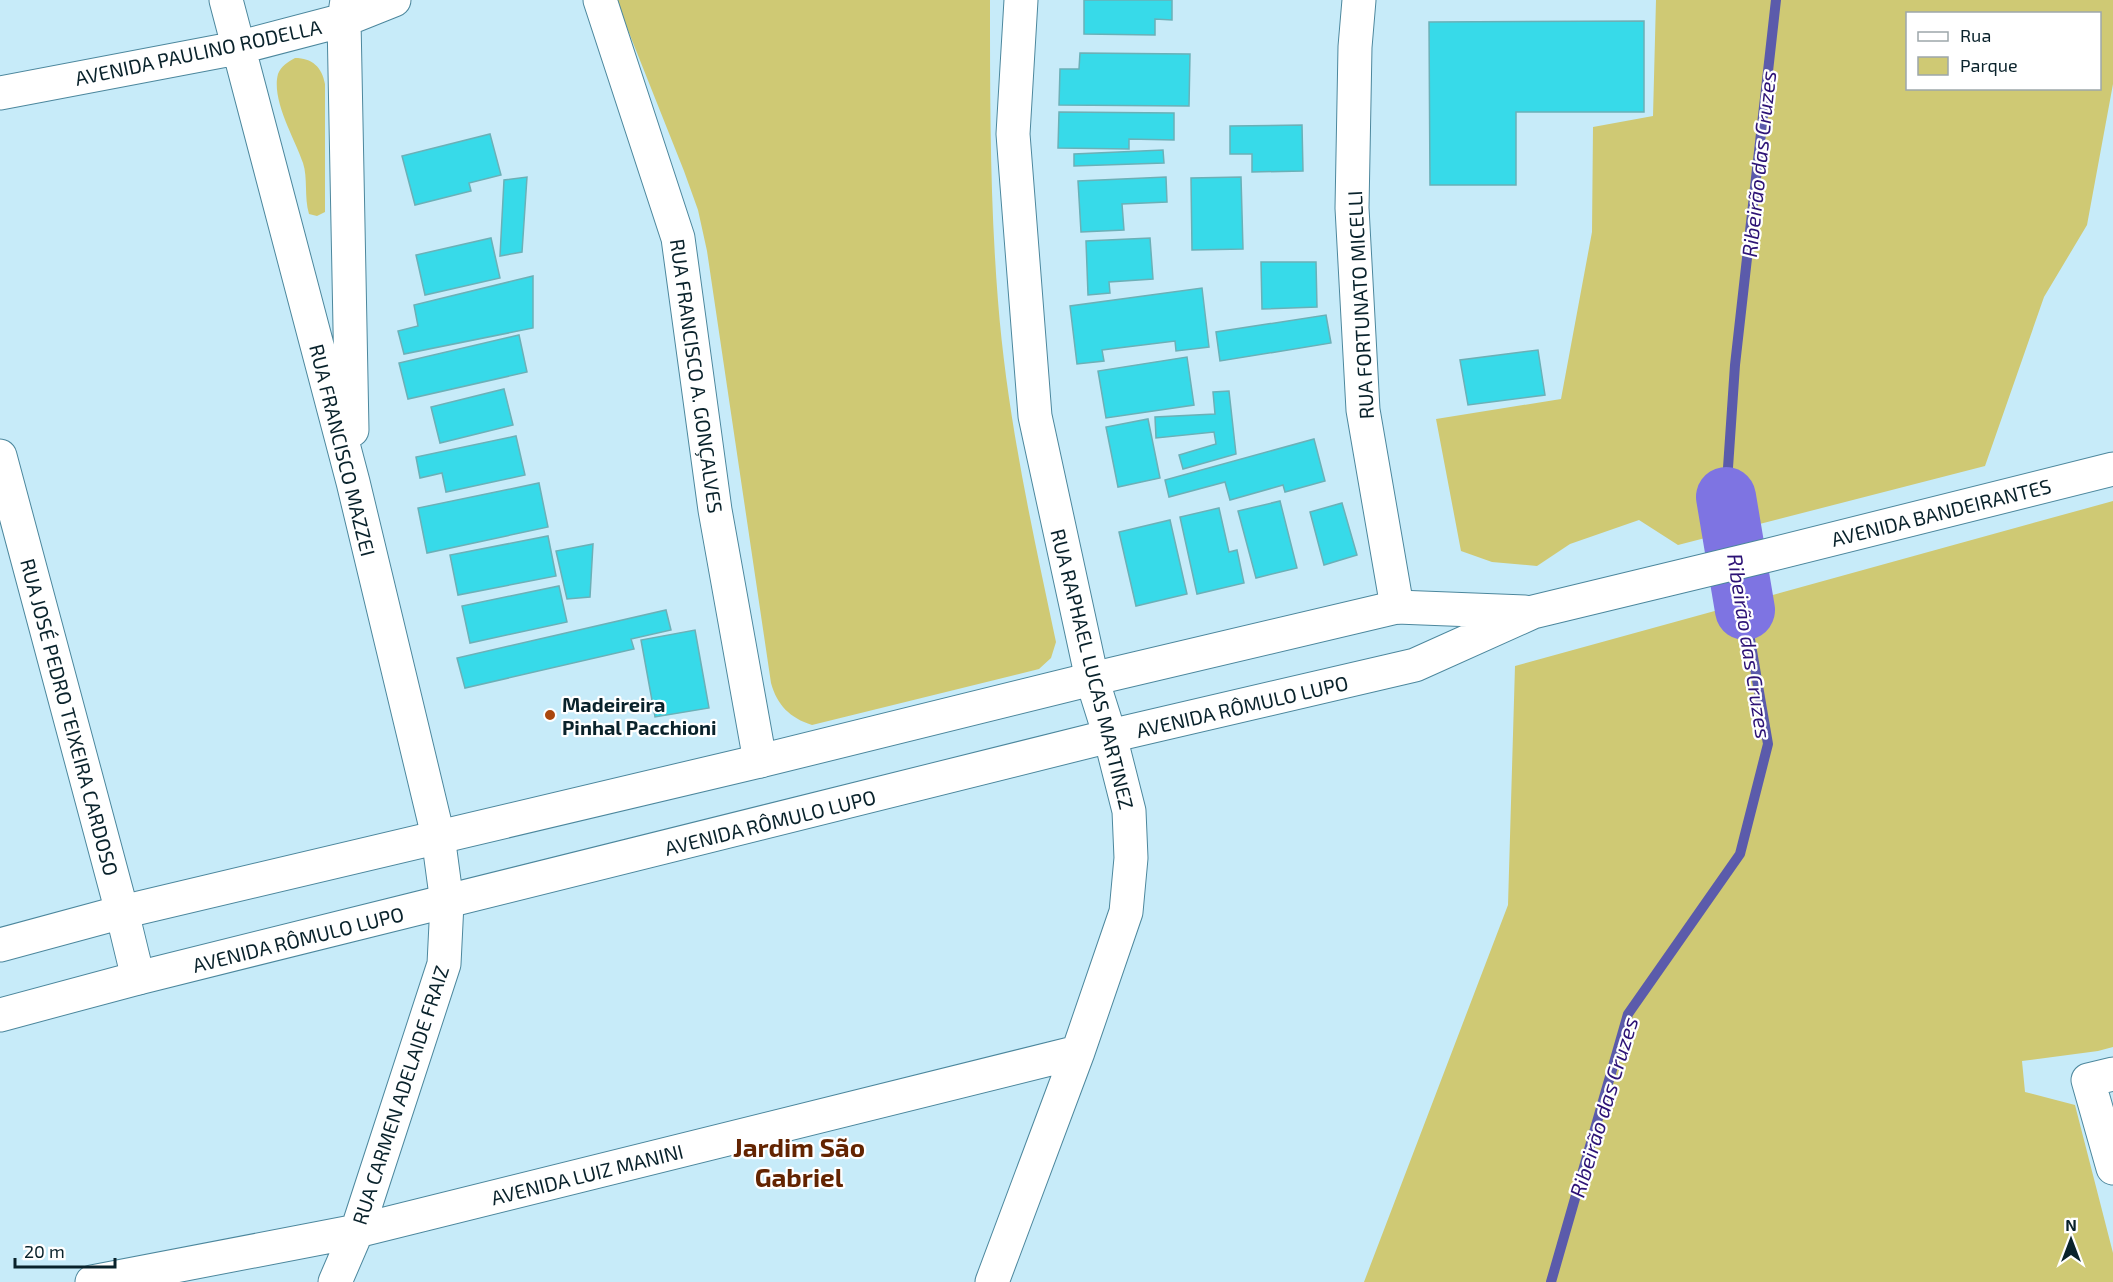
<svg xmlns="http://www.w3.org/2000/svg" width="2113" height="1282" font-family="'Exo 2',sans-serif">
	<style>
		.green { fill: #cfc974; fill-rule: evenodd }
		.lines { fill: none; stroke-linecap: round; stroke-linejoin: round }
		.stream { stroke: #5b5bab; stroke-width: 10 }
		.river { stroke: #7e74e2; stroke-width: 60 }
		.building { fill: #37dae9; stroke: #6bb0b7; stroke-width: 1.5 }
		.street-casing { stroke: #4c879d; stroke-width: 35 }
		.secondary-casing { stroke: #4c879d; stroke-width: 35 }
		.street { stroke: #fff; stroke-width: 33 }
		.secondary { stroke: #fff; stroke-width: 33 }
		.poi-dot { fill: #aa470d; stroke: #fff; stroke-width: 2 }
		.labels { text-anchor: middle; dominant-baseline: central; stroke-width: 4.5; stroke-linejoin: round; paint-order: stroke }
		.street-label { font-size: 20px; fill: #09222b; stroke: #fff }
		.poi-label { font-size: 20px; font-weight: bold; fill: #09222b; stroke: #fff; text-anchor: start }
		.water-label { font-size: 21px; font-style: italic; fill: #2c1275; stroke: #fff }
		.district-label { font-size: 26px; font-weight: bold; fill: #632401; stroke: #fff }
	</style>
	<rect width="100%" height="100%" fill="#c7ebf9"/>
	<path class="green" d="M616 0H990C990 100 990 201 998 301 1007 416 1032 529 1056 642L1051 658 1039 669 812 725C790 718 777 705 771 683L707 251 698 210 684 171Z
		M1656 0H2113V84L2087 225 2044 297 1985 466 1678 545 1639 520 1570 544 1537 566 1492 562 1461 551 1436 419 1561 399 1592 232 1593 127 1653 116ZM1908 14H2100V88H1908Z
		M295 58C312 58 322 67 325 84V212L317 216 309 214C304 197 308 178 303 163 295 139 271 100 278 74 281 66 288 62 295 58Z
		M2113 501V1047L2098 1051 2022 1061 2025 1092 2075 1105 2113 1253V1282H1364L1508 905 1515 666Z"/>
	<g class="lines">
		<path class="stream" d="M1726 497 1735 365 1776 0
			M1551 1282 1628 1014 1740 854 1768 744 1745 610"/>
		<path class="river" d="M1726 497 1745 610"/>
	</g>
	<path class="building" d="M1084 0H1172V20L1155 19V35L1084 34Z
		M1644 21V112H1516V185H1430L1429 22Z
		M1080 53 1190 54 1189 106 1059 105 1060 69H1079Z
		M1059 112 1174 113V140L1129 139V149L1058 148Z
		M1302 125 1303 171 1252 172V154H1230V126Z
		M490 134 501 175 469 183 471 191 415 205 402 156Z
		M1163 150 1164 163 1074 166V154Z
		M527 177 522 252 500 256 504 180Z
		M1166 177 1167 202 1122 204 1124 230 1081 232 1078 181Z
		M1241 177 1243 249 1192 250 1191 178Z
		M491 238 500 278 425 295 416 255Z
		M1150 238 1153 279 1109 282 1110 293 1088 295 1086 241Z
		M1261 262H1316L1317 307 1262 309Z
		M533 276V328L404 354 398 331 418 326 414 305Z
		M1202 288 1209 347 1176 351 1175 341 1102 350 1104 361 1077 364 1070 306Z
		M1326 315 1331 343 1220 361 1216 332Z
		M519 335 527 372 408 399 399 363Z
		M1538 350 1545 395 1468 405 1460 360Z
		M1187 357 1194 405 1106 418 1098 371Z
		M504 389 513 425 440 443 431 407Z
		M1229 391 1236 454 1183 469 1179 455 1216 444 1214 432 1156 438 1155 417 1215 414 1213 392Z
		M1148 419 1160 478 1118 487 1106 427Z
		M516 436 525 475 446 492 442 473 420 478 416 457Z
		M1314 439 1325 481 1285 492 1283 485 1230 500 1225 482 1169 497 1165 480Z
		M539 483 548 527 427 553 418 508Z
		M1280 501 1297 568 1256 578 1238 511Z
		M1342 503 1357 555 1324 565 1310 512Z
		M1219 508 1229 552 1237 550 1244 583 1197 594 1180 517Z
		M1170 520 1187 594 1136 606 1119 532Z
		M548 536 556 576 458 595 450 555Z
		M593 544 590 597 567 599 556 551Z
		M559 586 567 622 470 643 462 606Z
		M666 610 671 630 631 639 634 649 465 688 457 658Z
		M695 630 709 708 655 717 641 640Z"/>
	<g class="lines">
		<defs>
			<path id="street" d="M226 0 353 482 438 836 447 903 444 964 357 1231 335 1282
				M347 0 344 20 352 430
				M600 0 678 238 715 510 760 761
				M1359 0 1355 47 1352 208 1363 410 1397 607
				M0 93 237 48 344 20 394 0
				M0 456 122 912 138 978
				M2113 1074 2088 1080 2113 1168
				M92 1282 357 1231 1078 1052
				M992 1282 1078 1052 1126 912 1131 858 1129 811 1110 736 1092 679 1035 416 1013 134 1021 0"/>
			<path id="secondary" d="M0 945 122 912 760 761 1092 679 1397 607 1525 612
				M0 1015 138 978 1110 736 1415 665 1533 612 1769 555 2113 469"/>
		</defs>
		<use href="#street" class="street-casing"/>
		<use href="#secondary" class="secondary-casing"/>
		<use href="#street" class="street"/>
		<use href="#secondary" class="secondary"/>
	</g>
	<circle class="poi-dot" cx="550" cy="715" r="6"/>
	<g class="labels">
		<g class="street-label">
			<text transform="translate(198 52) rotate(-12)">AVENIDA PAULINO RODELLA</text>
			<text transform="translate(1360 305) rotate(-93)">RUA FORTUNATO MICELLI</text>
			<text transform="translate(697 376) rotate(82)">RUA FRANCISCO A. GONÇALVES</text>
			<text transform="translate(343 450) rotate(76)">RUA FRANCISCO MAZZEI</text>
			<text transform="translate(1941 512) rotate(-14)">AVENIDA BANDEIRANTES</text>
			<text transform="translate(1093 669) rotate(76)">RUA RAPHAEL LUCAS MARTINEZ</text>
			<text transform="translate(1242 706) rotate(-13)">AVENIDA RÔMULO LUPO</text>
			<text transform="translate(70 717) rotate(75)">RUA JOSÉ PEDRO TEIXEIRA CARDOSO</text>
			<text transform="translate(770 822) rotate(-14)">AVENIDA RÔMULO LUPO</text>
			<text transform="translate(298 939) rotate(-14)">AVENIDA RÔMULO LUPO</text>
			<text transform="translate(400 1095) rotate(-72)">RUA CARMEN ADELAIDE FRAIZ</text>
			<text transform="translate(587 1174) rotate(-14)">AVENIDA LUIZ MANINI</text>
		</g>
		<g class="poi-label">
			<text x="562" y="704">Madeireira<tspan x="562" dy="23">Pinhal Pacchioni</tspan></text>
		</g>
		<g class="water-label">
			<text transform="translate(1758 164) rotate(-84)">Ribeirão das Cruzes</text>
			<text transform="translate(1750 646) rotate(81)">Ribeirão das Cruzes</text>
			<text transform="translate(1603 1107) rotate(-73)">Ribeirão das Cruzes</text>
		</g>
		<g class="district-label">
			<text x="799" y="1146">Jardim São<tspan x="799" dy="30">Gabriel</tspan></text>
		</g>
	</g>
	<rect x="1906" y="12" width="195" height="78" fill="#ffffff" stroke="#9da7aa" stroke-width="1.5"/>
	<rect x="1918" y="32" width="30" height="9" fill="#ffffff" stroke="#9da7aa" stroke-width="1.5"/>
	<text x="1960" y="42" font-size="18" fill="#09222b">Rua</text>
	<rect x="1918" y="57" width="30" height="18" fill="#cfc974" stroke="#9da7aa" stroke-width="1.5"/>
	<text x="1960" y="72" font-size="18" fill="#09222b">Parque</text>
	<g transform="translate(2071 1240)" stroke="#ffffff" stroke-width="4.5" paint-order="stroke">
	<path d="M0-4.5L10 22L0 15L-10 22Z" fill="#09222b"/>
	<text y="-9" font-size="16" font-weight="bold" text-anchor="middle" fill="#09222b">N</text>
	</g>
	<path d="M15 1258v9h100v-9" fill="none" stroke="#09222b" stroke-width="3"/>
	<text x="24" y="1258" font-size="18" fill="#09222b" stroke="#ffffff" stroke-width="4.5" paint-order="stroke">20 m</text>
</svg>
